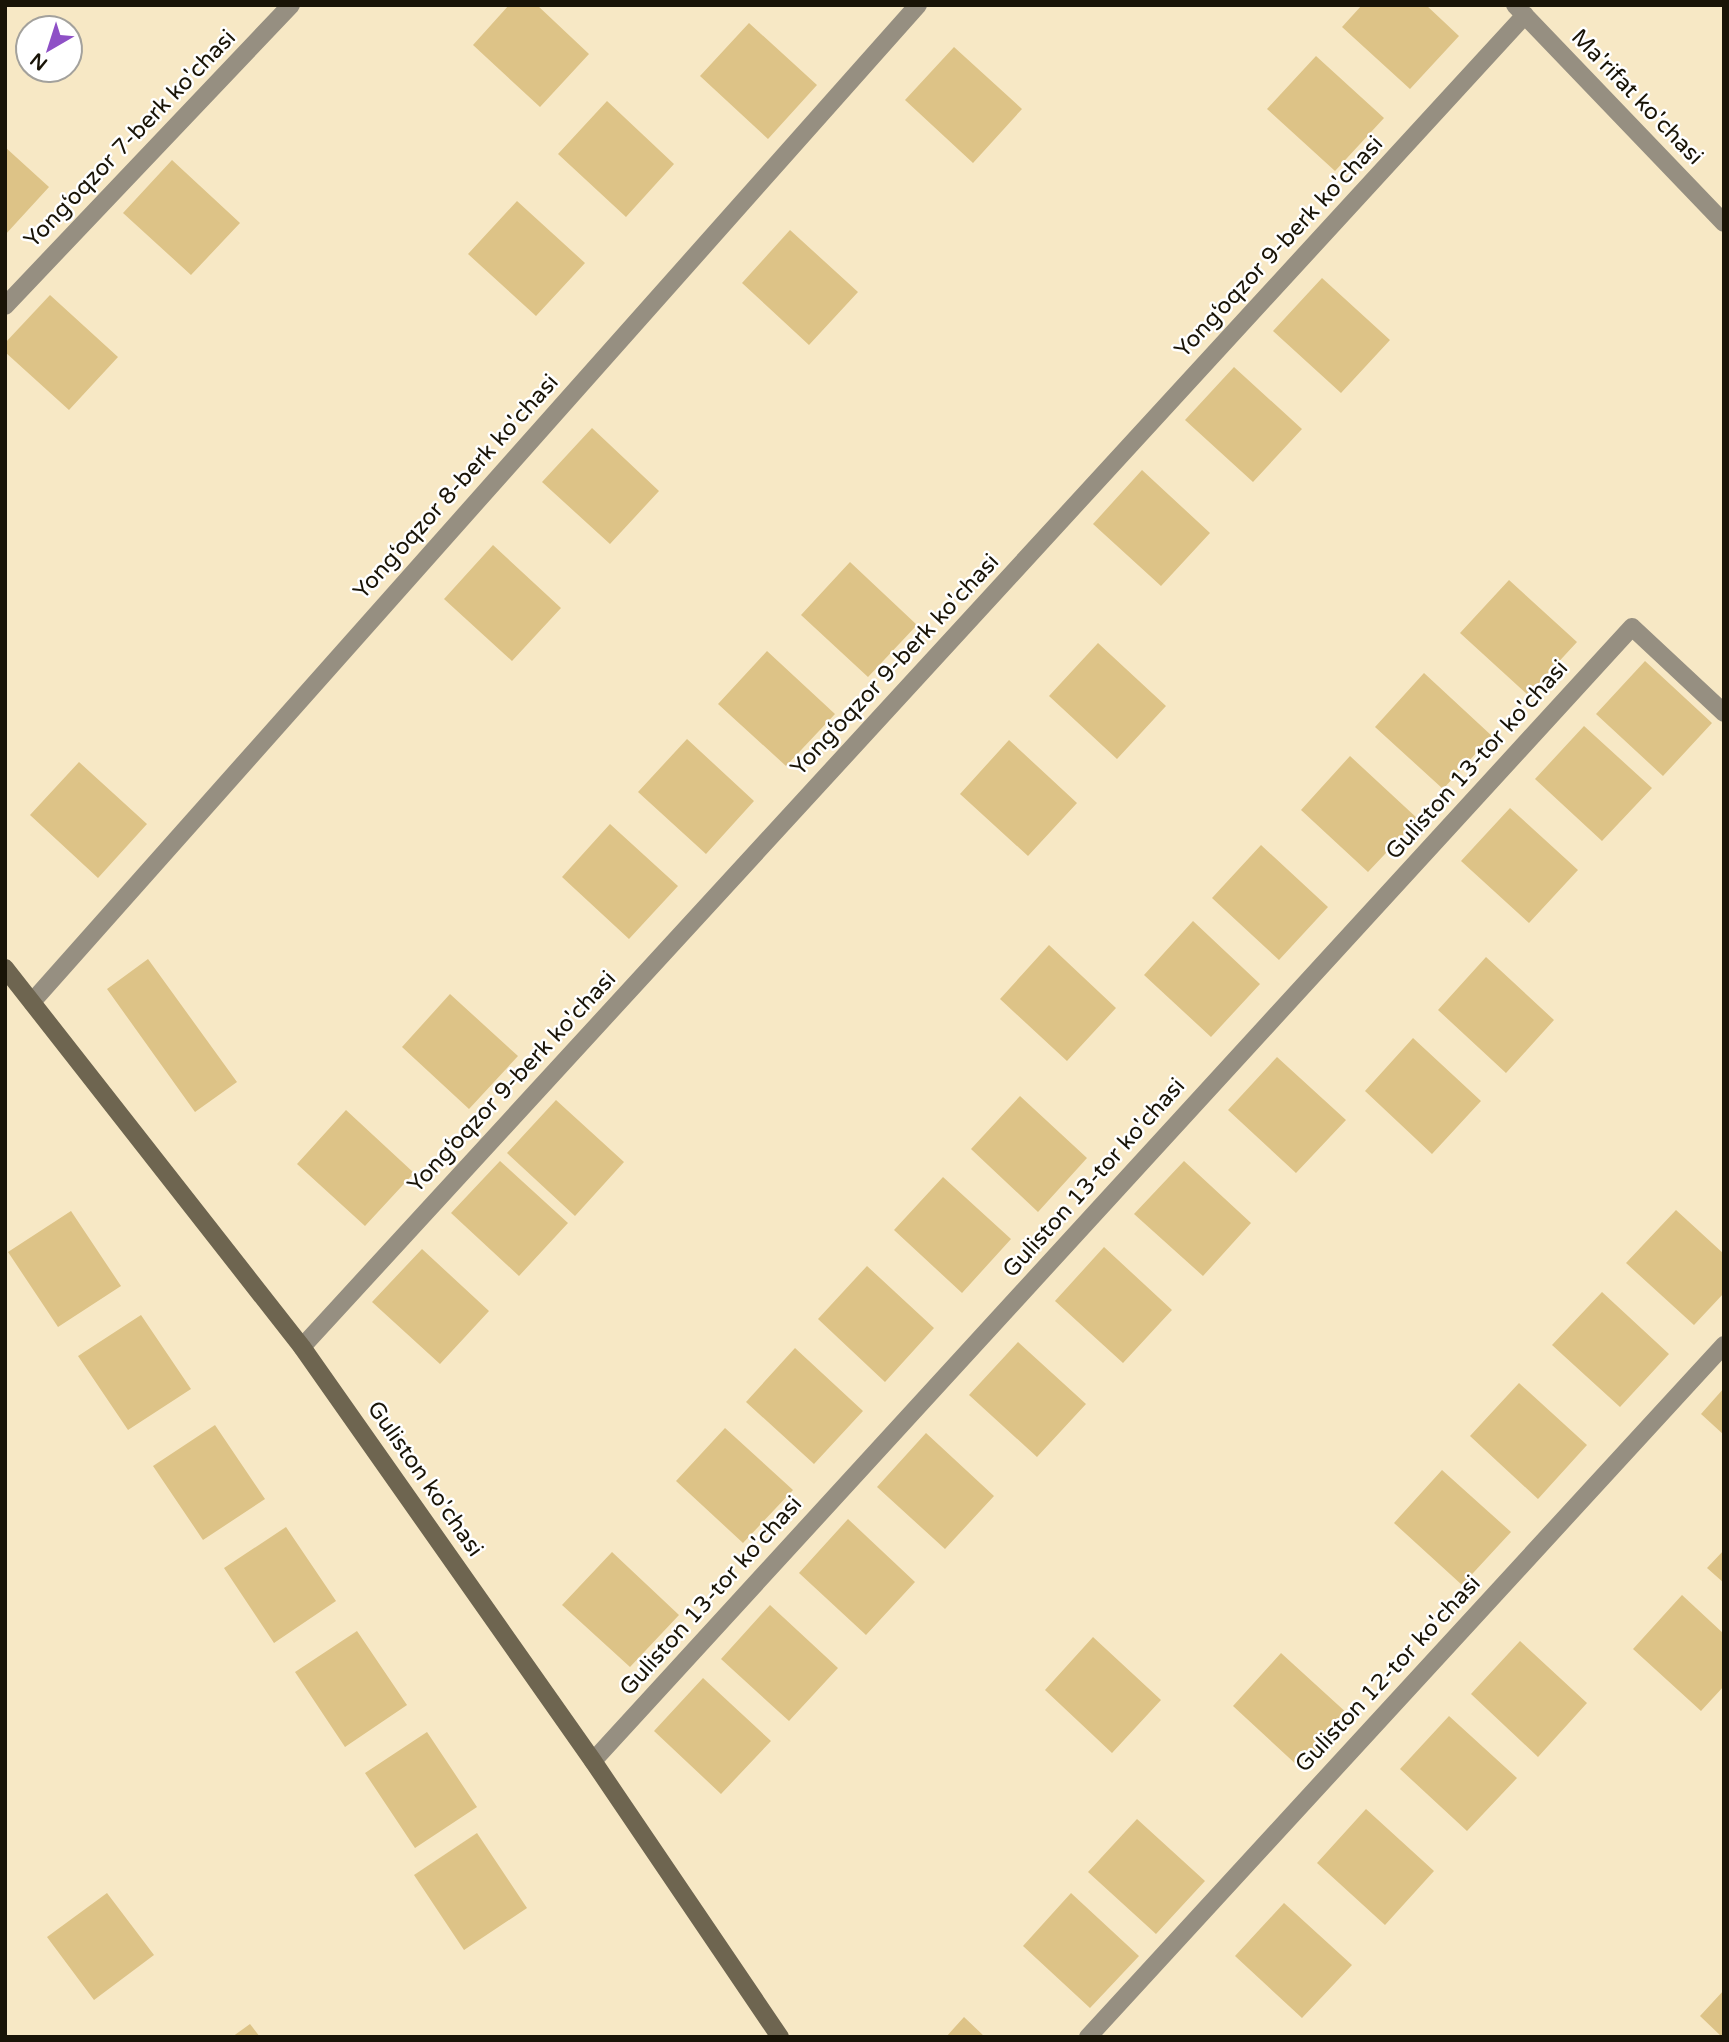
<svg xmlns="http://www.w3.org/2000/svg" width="1729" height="2042" font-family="'Varela Round',sans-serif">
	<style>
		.building { fill: #ddc387 }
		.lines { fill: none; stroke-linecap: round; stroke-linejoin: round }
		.street { stroke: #968f81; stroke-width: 18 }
		.secondary { stroke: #6e6550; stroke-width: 18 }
		.labels { text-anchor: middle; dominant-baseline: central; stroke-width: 5; stroke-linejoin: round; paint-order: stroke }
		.street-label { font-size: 23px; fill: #191407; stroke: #fff }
	</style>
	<rect width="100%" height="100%" fill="#f7e8c5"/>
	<path class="building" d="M509 5H537L589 54 540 107 473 45Z
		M1362 5H1426L1459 36 1410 89 1342 27Z
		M749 23 817 85 768 139 700 76Z
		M954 47 1022 109 973 163 905 100Z
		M1316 56 1384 118 1335 171 1267 109Z
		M607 101 674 164 626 217 558 154Z
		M5 147 49 187 5 235Z
		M172 160 240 223 191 275 123 213Z
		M517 201 585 263 536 316 468 254Z
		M790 230 858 292 809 345 742 283Z
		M1322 278 1390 340 1341 393 1273 331Z
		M50 295 118 357 69 410 5 352V343Z
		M1234 367 1302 429 1253 482 1185 420Z
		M592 428 659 491 610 544 542 482Z
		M1142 470 1210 533 1161 586 1093 524Z
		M493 545 561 608 512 661 444 599Z
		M850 562 917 625 868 677 801 615Z
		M1509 580 1577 642 1528 695 1460 633Z
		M1098 643 1166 706 1117 759 1049 696Z
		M767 651 835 714 786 766 718 704Z
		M1645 661 1712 723 1663 776 1596 714Z
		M1424 673 1492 736 1443 789 1375 727Z
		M1584 726 1652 788 1602 841 1535 779Z
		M687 739 754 801 706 854 638 792Z
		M1009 740 1077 803 1028 856 960 794Z
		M1350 756 1418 819 1368 872 1301 810Z
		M79 762 147 824 98 878 30 815Z
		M1510 808 1578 870 1529 923 1461 861Z
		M610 824 678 886 629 939 562 877Z
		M1261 845 1328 907 1279 960 1212 898Z
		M1193 921 1260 984 1211 1037 1144 975Z
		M1049 945 1116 1008 1067 1061 1000 999Z
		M1486 957 1554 1020 1506 1073 1438 1010Z
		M148 959 237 1082 195 1112 107 989Z
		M450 994 518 1056 469 1109 402 1047Z
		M1413 1038 1481 1101 1432 1154 1365 1091Z
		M1277 1057 1346 1120 1296 1173 1228 1110Z
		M1020 1096 1087 1158 1038 1212 971 1149Z
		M556 1100 624 1162 575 1216 507 1153Z
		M346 1110 414 1173 365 1226 297 1164Z
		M500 1161 568 1223 519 1276 451 1213Z
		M1184 1161 1251 1223 1203 1276 1134 1214Z
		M943 1177 1011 1239 962 1293 894 1230Z
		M1676 1210 1724 1254V1293L1694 1325 1626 1263Z
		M71 1211 121 1286 58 1327 8 1252Z
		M1104 1247 1172 1310 1123 1363 1055 1301Z
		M422 1249 489 1311 440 1364 372 1302Z
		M867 1266 934 1328 885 1382 818 1319Z
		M1602 1292 1669 1354 1620 1407 1552 1345Z
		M141 1315 191 1389 128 1430 78 1356Z
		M1018 1342 1086 1404 1037 1457 969 1395Z
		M795 1348 863 1411 814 1464 746 1402Z
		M1519 1383 1587 1445 1538 1499 1470 1436Z
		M1724 1388V1435L1701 1414Z
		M215 1425 265 1499 203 1540 153 1466Z
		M725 1428 793 1490 743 1543 676 1481Z
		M926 1433 994 1496 945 1549 877 1487Z
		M1442 1470 1511 1532 1462 1585 1394 1523Z
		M848 1519 915 1582 866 1635 799 1573Z
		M286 1527 336 1601 274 1643 224 1568Z
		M1724 1550V1583L1707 1568Z
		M612 1552 679 1615 630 1667 562 1605Z
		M1682 1595 1724 1634V1686L1701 1711 1633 1649Z
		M770 1605 838 1668 789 1721 721 1659Z
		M357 1631 407 1705 345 1747 295 1672Z
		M1093 1637 1161 1700 1112 1753 1045 1690Z
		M1520 1641 1587 1703 1538 1757 1471 1694Z
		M1281 1653 1349 1715 1300 1768 1233 1706Z
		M703 1678 771 1741 721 1794 654 1731Z
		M1449 1716 1517 1778 1467 1831 1400 1769Z
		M427 1732 477 1807 415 1848 365 1773Z
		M1366 1809 1434 1871 1385 1925 1317 1863Z
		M1137 1819 1205 1881 1156 1934 1088 1872Z
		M477 1833 527 1908 464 1950 414 1875Z
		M107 1893 154 1955 94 2000 47 1937Z
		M1071 1893 1139 1956 1090 2008 1023 1946Z
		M1284 1903 1352 1965 1302 2018 1235 1956Z
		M1724 1990V2037H1722L1700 2016Z
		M964 2017 985 2037H946Z
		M250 2024 260 2037H232Z"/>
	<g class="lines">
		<path class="street" d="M1515 5 1724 223
			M5 306 291 5
			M32 1002 918 5
			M302 1347 1525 15
			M593 1761 1632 627 1724 713
			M1088 2037 1724 1345"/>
		<path class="secondary" d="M5 968 302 1347 593 1761 780 2037"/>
	</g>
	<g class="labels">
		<g class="street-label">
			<text transform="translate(1637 97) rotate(46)">Ma'rifat ko'chasi</text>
			<text transform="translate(130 139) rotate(-46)">Yong‘oqzor 7-berk ko'chasi</text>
			<text transform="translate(1279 247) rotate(-47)">Yong‘oqzor 9-berk ko'chasi</text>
			<text transform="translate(456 487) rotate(-48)">Yong‘oqzor 8-berk ko'chasi</text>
			<text transform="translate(895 665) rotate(-47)">Yong‘oqzor 9-berk ko'chasi</text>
			<text transform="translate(1477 760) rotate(-48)">Guliston 13-tor ko'chasi</text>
			<text transform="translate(512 1082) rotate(-47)">Yong‘oqzor 9-berk ko'chasi</text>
			<text transform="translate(1094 1178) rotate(-48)">Guliston 13-tor ko'chasi</text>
			<text transform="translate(425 1479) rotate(55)">Guliston ko'chasi</text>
			<text transform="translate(711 1596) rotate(-48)">Guliston 13-tor ko'chasi</text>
			<text transform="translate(1388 1674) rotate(-47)">Guliston 12-tor ko'chasi</text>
		</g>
	</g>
	<rect width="1729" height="2042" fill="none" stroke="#191407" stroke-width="14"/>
	<g transform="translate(49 49) rotate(219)"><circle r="33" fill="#ffffff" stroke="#a3a19c" stroke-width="2"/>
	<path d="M0-5L12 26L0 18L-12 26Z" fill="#8e50c6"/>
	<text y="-10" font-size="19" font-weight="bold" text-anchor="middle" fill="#191407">N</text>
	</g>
</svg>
